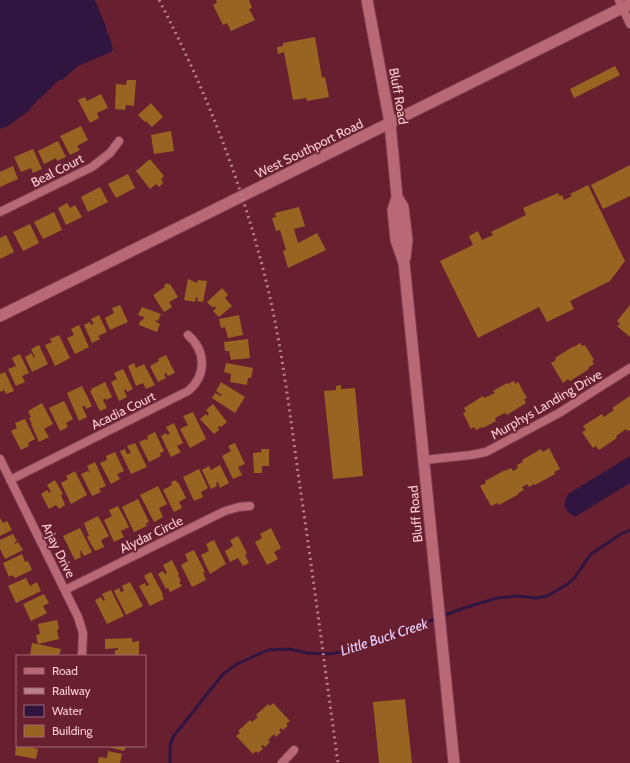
<svg xmlns="http://www.w3.org/2000/svg" width="630" height="763" font-family="Cabin,sans-serif">
	<style>
		.water { fill: #301541 }
		.lines { fill: none; stroke-linecap: round; stroke-linejoin: round }
		.stream { stroke: #301541; stroke-width: 3 }
		.building { fill: #976521 }
		.minor-casing { stroke: #7e3d50; stroke-width: 10 }
		.secondary-casing { stroke: #7e3d50; stroke-width: 13 }
		.minor { stroke: #b96875; stroke-width: 8 }
		.secondary { stroke: #b96875; stroke-width: 11 }
		.rail { stroke: #ba808b; stroke-width: 3; stroke-dasharray: 2 4; stroke-linecap: butt }
		.labels { text-anchor: middle; dominant-baseline: central; stroke-width: 3.5; stroke-linejoin: round; paint-order: stroke }
		.street-label { font-size: 13px; fill: #faccd2; stroke: #682030 }
		.water-label { font-size: 14px; font-style: italic; fill: #e9cffd; stroke: #682030 }
	</style>
	<rect width="100%" height="100%" fill="#682030"/>
	<path class="water" d="M0 0H95L106 27 107 34 109 35 113 49 111 52 78 66 62 80H59L31 107 30 110 8 126 0 129Z
		M630 456V483L575 517 567 511 564 504 568 494Z"/>
	<g class="lines">
		<path class="stream" d="M170 763V746L173 737 223 674 237 664 268 650 289 649 308 653 330 654 355 649 379 642 407 632 427 622 461 609 497 598 517 596 536 598 547 596 568 584 575 577 591 554 621 534 630 530"/>
	</g>
	<path class="building" d="M216 0H249L252 8 249 9 255 20 231 31 227 23 223 25 213 5 217 3Z
		M315 37 322 78 325 77 329 97 307 101 306 98 293 100 284 52 278 54 277 47 283 46V43Z
		M615 66 620 75 574 98 570 89Z
		M127 80H136L134 106 126 105 125 110 115 109 116 84 126 85Z
		M101 94 108 108 97 113 99 118 90 123 78 100 85 97 87 101Z
		M151 103 163 117 152 127 146 121 145 122 138 115Z
		M81 126 88 140 77 146 80 150 70 155 60 136Z
		M171 131 174 151 154 154 151 135Z
		M58 141 66 157 57 161 56 158 44 164 38 151Z
		M33 149 42 169 33 173 31 168 21 172 14 157Z
		M150 159 164 176 161 179 163 183 159 187 156 184 150 189 136 171Z
		M630 165V196L603 209 591 185Z
		M13 166 18 179 0 187V172Z
		M128 174 135 188 116 198 108 184Z
		M588 185 625 261 610 281 570 301 574 309 547 322 539 307 478 338 440 261 473 245 469 236 478 231 482 240 493 235 491 232 526 215 523 208 558 193 559 196 562 195 564 200 572 196 570 194Z
		M100 187 108 202 88 212 81 197Z
		M67 203 70 208 75 205 82 217 66 225 58 208Z
		M299 207 305 226 294 229 298 243 317 233 326 250 288 268 283 251 286 250 280 230 276 231 272 218 276 217 275 213Z
		M54 212 62 230 43 239 34 222Z
		M30 224 39 243 23 251 13 232Z
		M6 235 14 252 0 259V238Z
		M188 279 197 283 198 280 207 281 203 302 197 301 198 298 196 297 195 302 184 300Z
		M168 283 169 285 170 284 178 297 169 302 172 307 164 312 153 295 165 287 164 285Z
		M222 288 228 295 225 298 232 306 219 317 213 311 216 308 214 306 213 308 207 302Z
		M120 305 128 322 110 330 105 318 114 313 112 308Z
		M630 305V337L617 326 620 324 617 321Z
		M142 307 161 314 158 321 156 320 155 321 160 324 157 332 139 325 140 321 143 320 144 317 138 315Z
		M99 315 107 332 98 336 100 339 92 343 84 325 90 322 91 325 94 324 91 319Z
		M239 315 243 335 228 338 225 327 221 328 219 319Z
		M79 325 89 347 75 354 67 338 74 335 71 329Z
		M59 335 70 358 55 366 45 345 52 342 50 339Z
		M248 339 250 358 231 360 229 351H225L224 342Z
		M580 343 582 346 585 345 594 360 592 361 594 364 588 368 589 369 570 381 568 379 563 383 551 363 556 360 555 358 574 346V347Z
		M39 345 48 364 32 372 25 357 32 353 33 357H35L31 349Z
		M20 354 29 373 22 376 25 382 16 386 8 369 16 366 12 358Z
		M166 355 175 373 168 376 166 373 164 374 166 378 158 382 150 366 159 361 158 359Z
		M134 363 136 368 144 364 155 385 146 389 143 383 136 386 128 366Z
		M226 363 253 368 251 378H248L247 385 230 382 231 374 224 372Z
		M123 369 133 389 127 392 126 389 124 390 127 397 119 401 111 382 117 379 114 373Z
		M5 372 14 391 6 394 4 390 0 392V374Z
		M514 381 515 384 518 382 527 398 524 399 526 403 507 415 505 413 495 418 496 421 483 428 482 427 476 430 474 427 471 429 463 413 466 412 464 408 483 396 484 398 495 393 493 391 507 383 508 384Z
		M105 382 112 397 106 400V398L103 400 107 408 100 411 90 391 92 390 91 389Z
		M221 382 245 397 235 413 212 398 215 393 221 396 222 395 216 391Z
		M341 385V389L355 388 363 476 333 479 324 391 336 390V386Z
		M82 386 92 406 86 409 85 406H82L87 417 79 421 67 393Z
		M630 396V430L628 431 626 429 616 436 617 438 599 450 596 446 593 448 582 432 586 430 583 426 602 414 604 417 614 410 612 408Z
		M64 401 73 419 66 423 68 427 60 431 49 408Z
		M42 403 53 424 44 429 49 437 39 442 31 424H32L29 418 31 417 28 411Z
		M213 404 227 422 221 427 220 426 218 427 219 430 214 434 200 419 206 414 207 416 209 414 206 410Z
		M193 412 206 439 190 448 180 429 188 425 183 416Z
		M25 419 35 439 28 443 29 446 21 450 11 431 17 428 15 423Z
		M174 423 183 443 177 446 181 452 171 457 161 436 166 433 167 435 170 434 166 427Z
		M155 432 164 451 160 453 161 456 149 462 139 442 146 439V440L148 439 147 436Z
		M135 443 147 467 131 474 120 451 125 449 127 454 131 453 127 446Z
		M235 443 245 464 238 467 242 475 233 479 222 456 231 451 228 446Z
		M549 448 560 469 554 472 555 474 535 485 534 484 529 487 527 484 522 487 524 490 518 493 519 494 499 505 498 503 491 506 480 486 486 483 485 481 505 470V471L511 468 513 471 518 468 517 465 523 462 522 460 541 449 543 452Z
		M261 449H269V466H262V473H254L253 453 262 452Z
		M115 452 124 471 117 474 120 479 111 484 100 463 107 460 106 456Z
		M95 462 106 486 99 489 101 492 92 496 81 474 88 471 90 473 87 466Z
		M220 465 229 483 220 488 218 482 216 483 217 486 211 489 202 470 209 466 211 470Z
		M199 469 208 488 201 492 203 497 194 501 183 477Z
		M75 471 87 495 71 504 61 483 68 479 66 476Z
		M55 480 63 494 61 495 65 505 59 509 56 505 49 509 41 494 47 490 49 493 51 492 47 485Z
		M176 480 177 483 178 482 186 498 179 502 182 508 174 512 163 490 172 485 171 482Z
		M158 486 167 504 159 508 163 517 154 522 140 495Z
		M138 499 149 522 146 523 147 526 134 532 122 507Z
		M118 506 129 527 121 531 119 528 124 537 114 542 104 520 112 516 109 510Z
		M98 516 109 536 101 540 104 547 95 551 87 537 89 536 84 523Z
		M0 518 3 523 7 521 12 530 0 536Z
		M80 528 92 552 84 556 81 551H80L81 557 75 560 63 536Z
		M271 528 281 548 274 552 278 559 267 565 255 542 262 538 260 534Z
		M13 534 17 541 14 543 15 544 18 542 23 550 5 559 0 549V540Z
		M238 536 247 553 245 555 249 563 243 566 238 558 230 562 225 551 233 546 230 540Z
		M214 540 226 564 210 574 201 555 209 551 206 544Z
		M194 550 205 572 203 573 206 580 192 587 181 565 188 561 185 554Z
		M22 554 25 562 28 561 32 570 15 578 12 575 9 577 3 563Z
		M172 560 179 574 178 575 181 581 179 582 182 586 170 592 168 588 166 589 158 574 163 571 165 574 167 573 163 565Z
		M151 572 163 594 162 595 164 599 150 606 139 586 145 583 146 586 149 585 144 576Z
		M26 578 30 586 37 582 41 591 16 603 8 586Z
		M130 582 143 606 126 615 114 591 119 588 121 592 124 591 122 586Z
		M111 590 124 616 107 624 95 600 101 597 103 601 105 600 102 594Z
		M44 594 49 603 43 606 47 613 31 621 23 604Z
		M57 620 59 629 57 630 59 639 38 644 36 635 40 634 38 624Z
		M132 638V642L139 641V656H115V650H118V648L105 649V639Z
		M32 643 61 649 59 656H30Z
		M405 699 412 763H379L373 702Z
		M273 703 290 721 286 724 288 726 283 730 281 728 279 730 281 732 276 737 274 734 268 740 270 742 265 747 263 745 261 746 263 749 258 753 256 751 253 754 236 736 240 733 238 731 250 720 252 722 258 717 256 715 268 704 270 706Z
		M16 746H33V748L38 749 36 759 15 755Z
		M105 746H126L124 751Z
		M108 751 122 754 120 763H98L99 757 107 758Z"/>
	<g class="lines">
		<defs>
			<path id="minor" d="M619 0 630 24
				M0 212 92 167 110 153 119 141
				M0 459 78 617 83 633 82 656
				M424 460 471 455 486 452 559 413 630 368
				M10 480 188 391C207 375 206 351 188 335
				M65 590 225 511 239 507 250 506
				M282 763 294 750"/>
			<path id="secondary" d="M367 0 390 123 397 197 393 210 396 240 404 263 454 763
				M397 197 403 207 407 240 405 258
				M0 316 630 4"/>
		</defs>
		<use href="#minor" class="minor-casing"/>
		<use href="#secondary" class="secondary-casing"/>
		<use href="#minor" class="minor"/>
		<use href="#secondary" class="secondary"/>
		<path class="rail" d="M159 0C203 84 238 173 262 265 281 336 289 408 299 480 313 574 325 669 338 763"/>
	</g>
	<g class="labels">
		<g class="street-label">
			<text transform="translate(399 96) rotate(80)">Bluff Road</text>
			<text transform="translate(309 148) rotate(-26)">West Southport Road</text>
			<text transform="translate(57 170) rotate(-27)">Beal Court</text>
			<text transform="translate(546 404) rotate(-30)">Murphys Landing Drive</text>
			<text transform="translate(123 410) rotate(-26)">Acadia Court</text>
			<text transform="translate(415 514) rotate(-95)">Bluff Road</text>
			<text transform="translate(151 534) rotate(-26)">Alydar Circle</text>
			<text transform="translate(59 550) rotate(64)">Arjay Drive</text>
		</g>
		<g class="water-label">
			<text transform="translate(384 637) rotate(-18)">Little Buck Creek</text>
		</g>
	</g>
	<rect x="16" y="655" width="130" height="92" fill="#682030" stroke="#a26571"/>
	<rect x="24" y="668" width="20" height="6" fill="#b96875" stroke="#a26571"/>
	<text x="52" y="675" font-size="12" fill="#faccd2">Road</text>
	<rect x="24" y="688" width="20" height="6" fill="#ba808b" stroke="#a26571"/>
	<text x="52" y="695" font-size="12" fill="#faccd2">Railway</text>
	<rect x="24" y="705" width="20" height="12" fill="#301541" stroke="#a26571"/>
	<text x="52" y="715" font-size="12" fill="#faccd2">Water</text>
	<rect x="24" y="725" width="20" height="12" fill="#976521" stroke="#a26571"/>
	<text x="52" y="735" font-size="12" fill="#faccd2">Building</text>
</svg>
